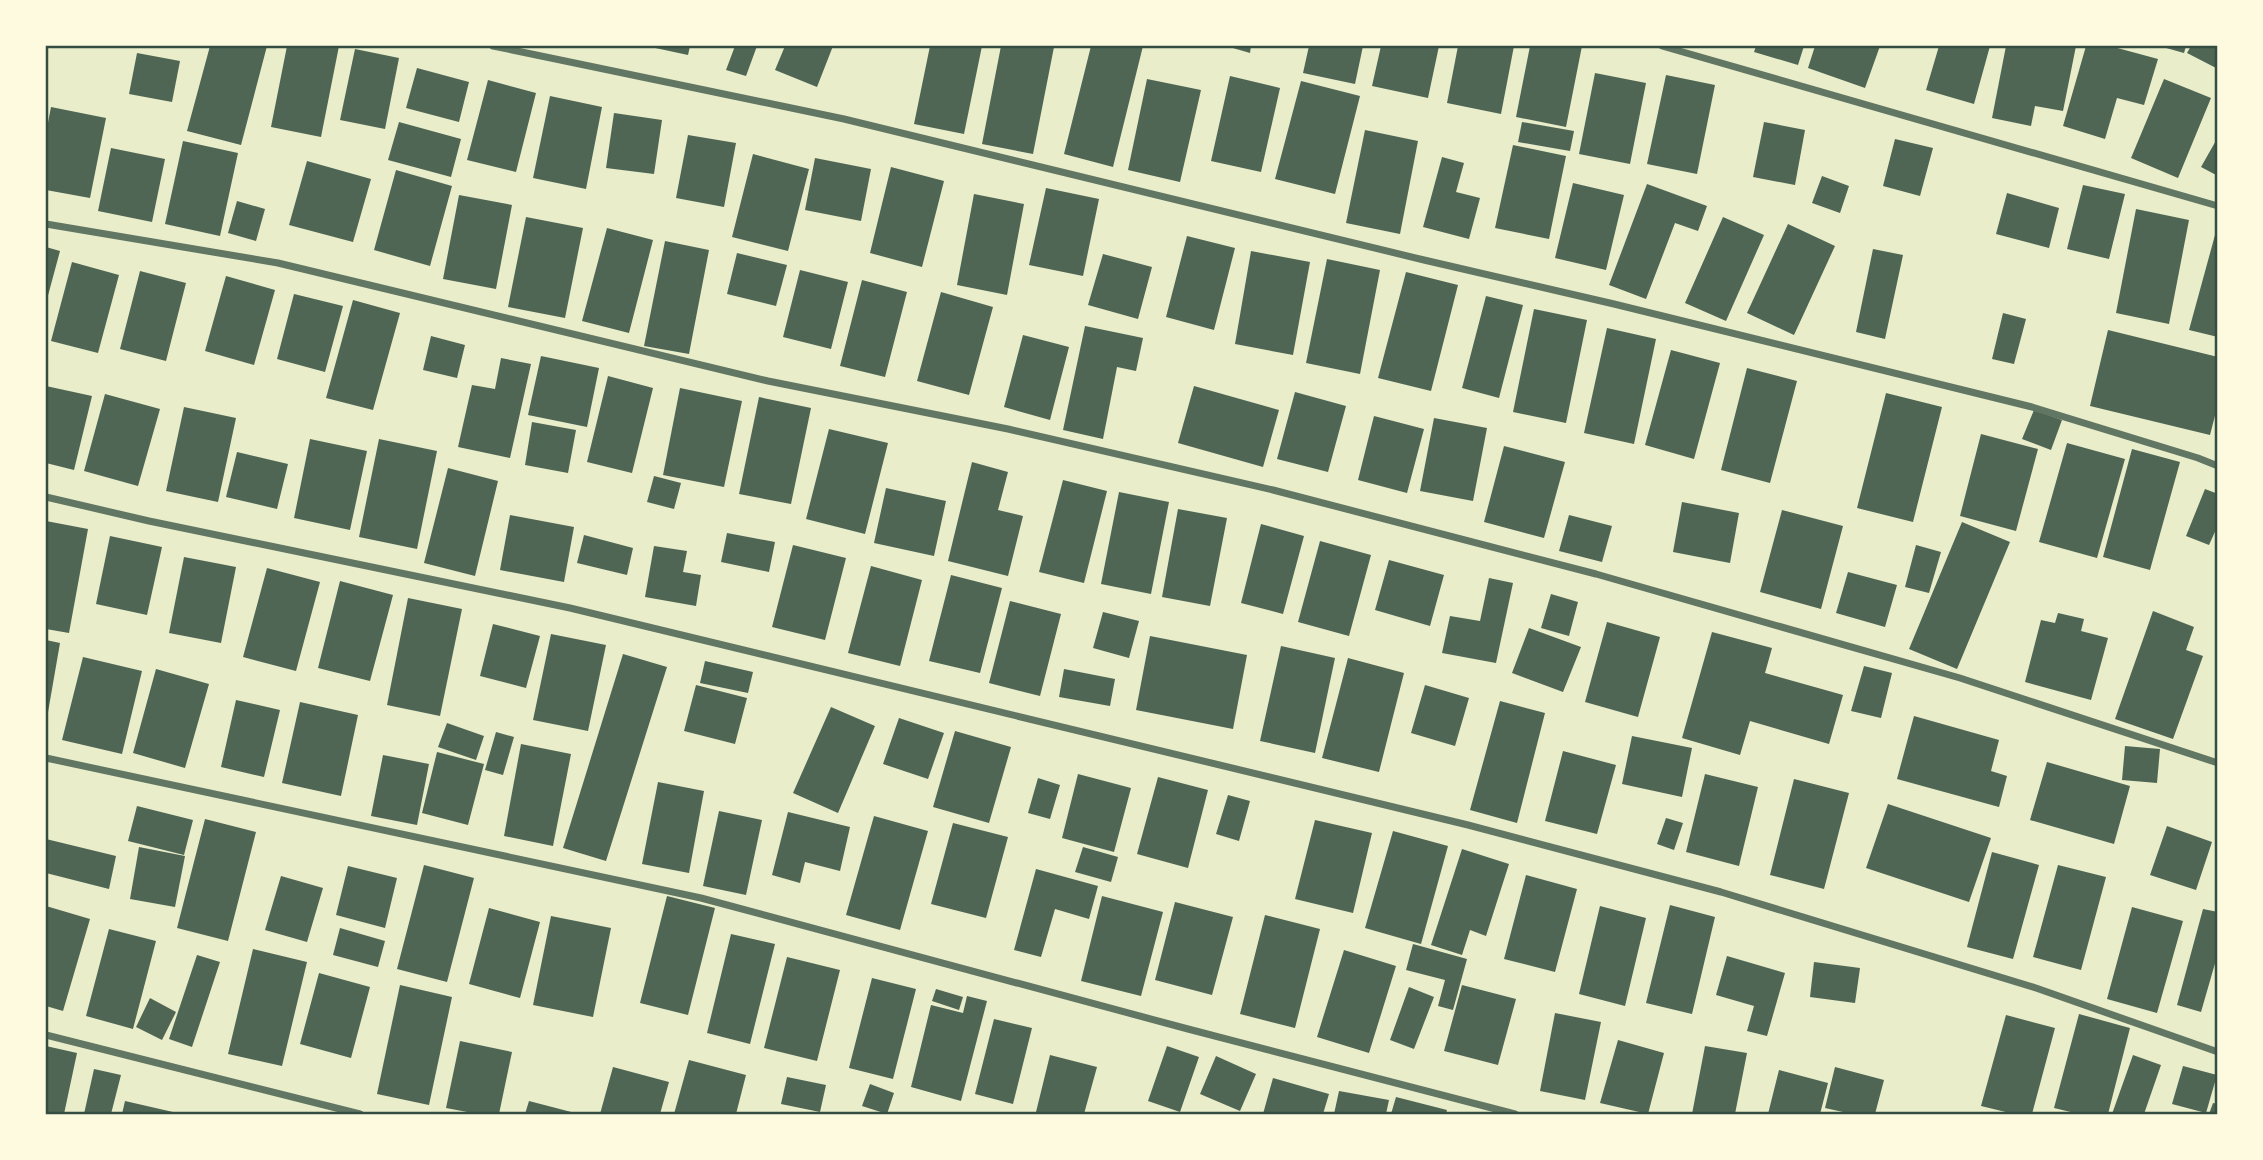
<svg xmlns="http://www.w3.org/2000/svg" width="2263" height="1160" font-family="Merriweather,serif">
	<style>
		.building { fill: #4f6655 }
		.lines { fill: none; stroke-linecap: round; stroke-linejoin: round }
		.minor { stroke: #617663; stroke-width: 7 }
		.neatline { fill: none; stroke: #344e41; stroke-width: 2.5 }
	</style>
	<rect width="100%" height="100%" fill="#e9edc9"/>
	<path class="building" d="M210 46H267L241 145 187 131Z
		M287 46H339L321 137 271 127Z
		M646 46H690L688 55Z
		M735 46H757L746 76 726 70Z
		M785 46H833L817 87 775 70Z
		M930 46H982L964 134 914 124Z
		M1001 46 1054 47 1033 154 982 144Z
		M1091 46H1143L1113 167 1064 154Z
		M1226 46H1251L1250 53Z
		M1309 46H1363L1355 84 1303 73Z
		M1381 46H1439L1428 98 1372 86Z
		M1458 46H1514L1501 114 1447 103Z
		M1530 46H1582L1566 127 1516 117Z
		M1756 46H1804L1798 65 1754 52Z
		M1815 46H1880L1865 88 1808 68Z
		M1939 46H1990L1974 104 1926 90Z
		M2006 46H2076L2063 111 2035 106 2031 126 1992 118Z
		M2086 46H2110L2158 59 2144 105 2117 98 2105 139 2063 126Z
		M2159 46H2186L2184 53Z
		M2191 46H2218V69L2187 53Z
		M355 49 399 58 385 129 340 120Z
		M137 53 180 61 172 102 129 94Z
		M417 68 469 82 459 122 406 108Z
		M1595 73 1646 83 1630 164 1579 154Z
		M1666 75 1715 85 1697 174 1647 164Z
		M1230 76 1280 88 1261 172 1211 161Z
		M1147 79 1201 90 1180 182 1128 170Z
		M2164 79 2211 98 2178 178 2131 158Z
		M488 80 536 93 516 172 467 160Z
		M1301 81 1360 96 1335 194 1275 179Z
		M550 96 602 107 586 189 533 178Z
		M51 107 106 118 90 198 46 190V133Z
		M614 113 662 120 654 174 606 168Z
		M399 122 461 139 451 177 388 160Z
		M1522 122 1574 131 1570 151 1518 142Z
		M1764 122 1805 130 1795 185 1753 177Z
		M1365 130 1418 141 1400 234 1346 223Z
		M688 135 736 143 724 207 676 198Z
		M2218 137V176L2201 167Z
		M1895 139 1933 148 1920 196 1883 186Z
		M183 141 238 153 220 236 165 224Z
		M1513 145 1566 156 1549 239 1495 228Z
		M111 148 165 159 152 222 98 211Z
		M753 154 809 169 788 251 732 237Z
		M1442 157 1464 163 1456 192 1480 198 1469 239 1423 227Z
		M815 158 871 169 861 221 805 210Z
		M307 161 371 179 353 242 289 225Z
		M891 167 944 181 922 267 870 253Z
		M396 170 452 186 430 266 374 250Z
		M1822 176 1849 186 1840 213 1812 203Z
		M1573 183 1624 195 1606 270 1555 258Z
		M1647 184 1707 206 1698 231 1675 223 1646 299 1609 285Z
		M2083 185 2125 194 2109 259 2067 249Z
		M1046 188 1099 199 1083 276 1029 265Z
		M2007 193 2059 208 2049 248 1996 234Z
		M974 194 1024 204 1007 295 957 285Z
		M459 195 512 205 496 289 443 279Z
		M237 201 265 209 256 241 228 233Z
		M2136 209 2189 220 2169 324 2116 313Z
		M526 217 583 228 565 318 508 307Z
		M1723 217 1764 235 1726 321 1685 303Z
		M1788 224 1835 246 1794 335 1747 313Z
		M607 228 653 240 629 333 582 321Z
		M2215 235H2218V337L2189 330Z
		M1187 236 1235 248 1214 330 1166 317Z
		M665 241 709 250 689 354 644 346Z
		M46 247 60 251 46 303Z
		M1873 249 1903 255 1885 339 1856 332Z
		M1251 251 1310 262 1293 355 1235 344Z
		M737 253 787 265 776 306 727 294Z
		M1103 254 1152 267 1138 319 1088 305Z
		M1327 259 1380 270 1360 374 1306 363Z
		M72 262 119 275 98 353 51 341Z
		M800 270 848 282 831 349 783 337Z
		M140 271 186 283 166 361 120 349Z
		M1406 272 1458 285 1431 391 1378 378Z
		M226 276 275 290 254 365 205 351Z
		M862 280 907 292 885 377 840 366Z
		M941 292 993 307 969 395 917 381Z
		M294 294 343 306 325 372 277 359Z
		M1486 296 1523 305 1499 398 1462 388Z
		M353 300 400 313 373 410 326 398Z
		M1534 309 1587 320 1566 423 1513 412Z
		M2003 313 2026 319 2014 364 1992 359Z
		M1085 326 1143 338 1136 371 1117 367 1103 439 1063 430Z
		M1607 328 1656 339 1634 444 1584 433Z
		M2108 330 2218 357V404L2210 435 2090 406Z
		M1023 335 1069 347 1050 420 1004 407Z
		M431 336 465 345 457 378 423 370Z
		M1671 350 1720 363 1694 459 1645 445Z
		M541 356 599 368 587 427 528 415Z
		M501 358 531 364 510 458 458 447 472 385 495 389Z
		M1747 368 1797 381 1770 483 1721 470Z
		M608 376 653 388 632 473 587 462Z
		M46 386 92 396 74 470 46 463Z
		M1194 386 1279 410 1263 467 1178 443Z
		M680 388 742 401 724 487 663 475Z
		M1295 392 1346 406 1328 472 1277 459Z
		M1886 393 1942 407 1913 522 1857 508Z
		M105 394 160 409 138 486 84 471Z
		M759 397 811 408 791 504 739 494Z
		M184 407 236 418 218 502 166 491Z
		M2034 410 2062 420 2051 450 2022 439Z
		M1374 416 1424 429 1407 493 1358 480Z
		M1434 418 1487 428 1473 501 1420 491Z
		M532 422 576 430 568 473 525 465Z
		M829 429 888 443 865 534 806 519Z
		M1981 434 2038 449 2016 531 1960 516Z
		M310 439 367 451 350 530 294 518Z
		M379 439 437 451 417 549 359 537Z
		M2067 443 2125 459 2097 558 2039 542Z
		M1504 446 1565 462 1544 538 1484 522Z
		M2132 449 2180 462 2150 570 2103 557Z
		M237 452 288 464 277 509 226 497Z
		M972 462 1008 472 998 510 1023 516 1008 576 948 561Z
		M448 468 498 481 475 576 424 563Z
		M654 476 681 483 674 509 647 502Z
		M1063 480 1107 491 1084 583 1039 572Z
		M886 488 946 501 934 556 874 543Z
		M2205 489 2218 494V525L2209 545 2186 536Z
		M1119 492 1169 502 1151 594 1101 584Z
		M1682 502 1739 513 1730 563 1673 552Z
		M1178 509 1227 518 1210 606 1162 597Z
		M1782 510 1843 526 1821 609 1760 592Z
		M510 515 574 527 564 582 500 570Z
		M1569 515 1612 526 1602 562 1559 551Z
		M46 521 88 529 69 633 46 629Z
		M1962 522 2010 542 1957 669 1909 649Z
		M1261 524 1304 536 1283 614 1241 603Z
		M727 533 775 542 769 572 721 562Z
		M584 535 633 548 627 575 577 563Z
		M110 536 162 547 147 615 96 604Z
		M1320 541 1371 555 1349 636 1298 622Z
		M793 545 846 558 825 640 772 627Z
		M1916 545 1941 552 1929 593 1905 587Z
		M654 546 687 551 683 572 701 575 696 606 645 597Z
		M184 557 236 567 221 643 169 633Z
		M1389 560 1444 575 1430 626 1375 610Z
		M871 566 922 580 900 666 848 653Z
		M267 568 320 582 296 671 243 657Z
		M1848 572 1897 585 1885 627 1836 613Z
		M951 575 1002 588 980 673 929 661Z
		M1489 578 1513 583 1496 663 1442 653 1450 616 1480 621Z
		M340 581 393 595 370 681 318 668Z
		M1551 594 1578 602 1569 636 1541 628Z
		M408 598 462 609 440 716 387 705Z
		M1010 601 1061 614 1040 696 989 683Z
		M2153 611 2194 627 2186 650 2203 656 2173 739 2115 719Z
		M1103 612 1139 621 1129 658 1093 648Z
		M2058 613 2084 619 2081 631 2108 638 2091 700 2025 682 2041 620 2055 623Z
		M1607 622 1660 637 1638 717 1585 702Z
		M493 624 540 636 526 688 480 676Z
		M1529 628 1581 647 1563 692 1512 673Z
		M1712 632 1772 648 1765 673 1843 695 1829 744 1750 721 1740 755 1682 738Z
		M551 634 606 645 588 731 533 720Z
		M1150 636 1247 655 1233 729 1136 710Z
		M46 640 60 643 47 718 46 717Z
		M1281 646 1335 658 1315 753 1260 741Z
		M623 654 667 667 606 861 563 848Z
		M83 657 142 671 122 754 62 740Z
		M1348 658 1404 673 1379 772 1322 758Z
		M705 661 753 672 748 693 700 683Z
		M1864 666 1892 673 1881 718 1851 711Z
		M156 669 209 684 185 768 133 753Z
		M1064 669 1115 679 1110 706 1059 697Z
		M696 685 747 698 735 744 684 731Z
		M1425 685 1469 698 1455 746 1411 733Z
		M236 700 280 710 264 777 221 767Z
		M1500 701 1545 713 1517 823 1470 810Z
		M300 702 358 715 341 796 282 783Z
		M831 707 875 726 838 813 793 793Z
		M1914 716 1999 740 1991 771 2007 776 1999 807 1897 779Z
		M899 718 944 733 928 779 883 764Z
		M447 723 484 736 476 760 438 747Z
		M955 731 1011 747 989 823 933 807Z
		M496 732 514 737 503 775 485 770Z
		M1632 736 1692 748 1682 797 1622 784Z
		M521 744 571 754 553 846 504 836Z
		M2125 746 2160 749 2157 783 2122 780Z
		M1563 751 1616 765 1597 834 1545 821Z
		M437 752 484 764 468 825 422 813Z
		M383 755 429 764 417 825 371 816Z
		M2047 762 2130 786 2114 844 2030 820Z
		M1078 774 1131 788 1114 852 1062 838Z
		M1705 774 1758 787 1739 866 1686 852Z
		M1158 777 1208 790 1188 868 1137 854Z
		M1038 778 1060 785 1050 819 1028 813Z
		M1794 779 1849 793 1824 889 1770 875Z
		M658 782 704 791 689 873 642 864Z
		M1228 795 1250 801 1239 841 1216 834Z
		M1888 804 1991 838 1969 902 1866 868Z
		M137 806 193 820 184 855 128 841Z
		M719 811 762 820 746 895 703 886Z
		M788 812 850 827 840 871 805 862 800 883 772 875Z
		M874 816 928 831 900 930 846 915Z
		M1666 818 1683 823 1674 850 1657 844Z
		M205 819 256 832 228 941 177 928Z
		M1315 820 1372 833 1353 913 1295 899Z
		M953 823 1008 837 986 918 931 904Z
		M2167 826 2212 842 2196 890 2150 875Z
		M1393 831 1448 846 1421 944 1365 928Z
		M46 839 116 856 109 889 46 873Z
		M139 847 185 856 175 907 130 899Z
		M1083 847 1118 857 1111 882 1075 872Z
		M1462 849 1509 864 1486 936 1470 930 1462 955 1431 945Z
		M1992 852 2039 865 2013 959 1967 947Z
		M424 865 474 878 447 982 397 969Z
		M2058 865 2106 877 2081 970 2033 957Z
		M348 866 397 878 385 928 336 915Z
		M1036 869 1098 886 1089 919 1055 909 1041 957 1014 950Z
		M1526 875 1577 889 1555 972 1504 959Z
		M281 876 323 888 307 942 265 930Z
		M667 896 715 908 688 1015 640 1003Z
		M1102 896 1163 912 1141 996 1081 981Z
		M1175 902 1233 917 1212 995 1155 980Z
		M1670 905 1715 917 1692 1014 1646 1003Z
		M46 906 90 919 63 1011 46 1006Z
		M1600 906 1646 918 1625 1006 1579 994Z
		M2132 907 2183 921 2157 1013 2107 999Z
		M489 908 540 922 520 998 469 984Z
		M2203 909 2218 912V953L2201 1012 2177 1005Z
		M1265 915 1320 929 1295 1028 1240 1014Z
		M551 916 611 928 593 1017 533 1005Z
		M340 928 385 941 378 967 333 955Z
		M109 929 156 941 133 1029 86 1016Z
		M731 934 775 944 750 1044 707 1033Z
		M1413 944 1467 959 1453 1010 1438 1006 1445 980 1406 970Z
		M253 949 307 962 282 1066 228 1054Z
		M1344 950 1396 966 1369 1053 1317 1037Z
		M197 955 220 962 192 1047 169 1039Z
		M1727 956 1785 973 1767 1036 1747 1031 1754 1006 1716 995Z
		M787 957 840 970 817 1061 764 1048Z
		M1814 962 1860 968 1855 1003 1810 997Z
		M319 973 370 987 351 1058 300 1044Z
		M872 978 916 989 893 1079 849 1068Z
		M400 985 452 997 429 1105 377 1094Z
		M1462 985 1516 999 1498 1065 1444 1051Z
		M1409 987 1434 997 1414 1049 1390 1040Z
		M936 989 963 997 959 1010 932 1001Z
		M967 996 987 1001 961 1101 911 1087 931 1005 963 1013Z
		M150 998 176 1012 162 1040 136 1027Z
		M1555 1013 1601 1022 1585 1100 1540 1091Z
		M2079 1014 2130 1028 2108 1114H2079L2054 1108Z
		M2006 1015 2055 1028 2032 1114H2014L1981 1106Z
		M994 1019 1032 1028 1013 1104 975 1094Z
		M1618 1040 1664 1053 1648 1114 1600 1103Z
		M460 1041 512 1052 499 1114H478L446 1108Z
		M46 1046 77 1053 64 1114H46Z
		M1167 1046 1199 1057 1180 1112 1148 1101Z
		M1705 1046 1747 1053 1735 1114H1692Z
		M1050 1055 1097 1067 1084 1114H1047L1036 1112Z
		M2133 1055 2161 1065 2144 1114H2112Z
		M1216 1056 1256 1074 1240 1111 1200 1094Z
		M689 1060 746 1075 736 1114H674Z
		M2183 1066 2217 1075 2206 1113 2172 1104Z
		M613 1067 669 1082 660 1114H600Z
		M1835 1067 1884 1080 1875 1114H1852L1825 1108Z
		M94 1069 121 1075 111 1114H84Z
		M1779 1070 1828 1083 1820 1114H1768Z
		M787 1077 826 1085 820 1112 781 1104Z
		M1273 1078 1329 1094 1323 1114H1263Z
		M870 1084 894 1093 887 1114 862 1106Z
		M1339 1091 1389 1100 1386 1114H1334Z
		M1396 1097 1447 1110 1446 1114H1391Z
		M125 1101 173 1112V1114H122Z
		M529 1101 579 1114H525Z
		M2213 1103 2218 1104V1114H2209Z"/>
	<g class="lines">
		<path class="minor" d="M493 46 844 119 1424 260 1614 304 2032 407 2198 458 2218 466
			M1662 46 2218 206
			M46 224 278 263 768 381 1008 429 1273 490 1596 574 1960 678 2218 763
			M46 497 149 521 570 608 1468 825 1721 892 2036 988 2218 1052
			M46 758 701 898 1188 1029 1515 1114
			M46 1035 360 1114"/>
	</g>
	<rect width="2263" height="1160" fill="none" stroke="#fefae0" stroke-width="94"/>
	<rect x="47" y="47" width="2169" height="1066" class="neatline"/>
</svg>
